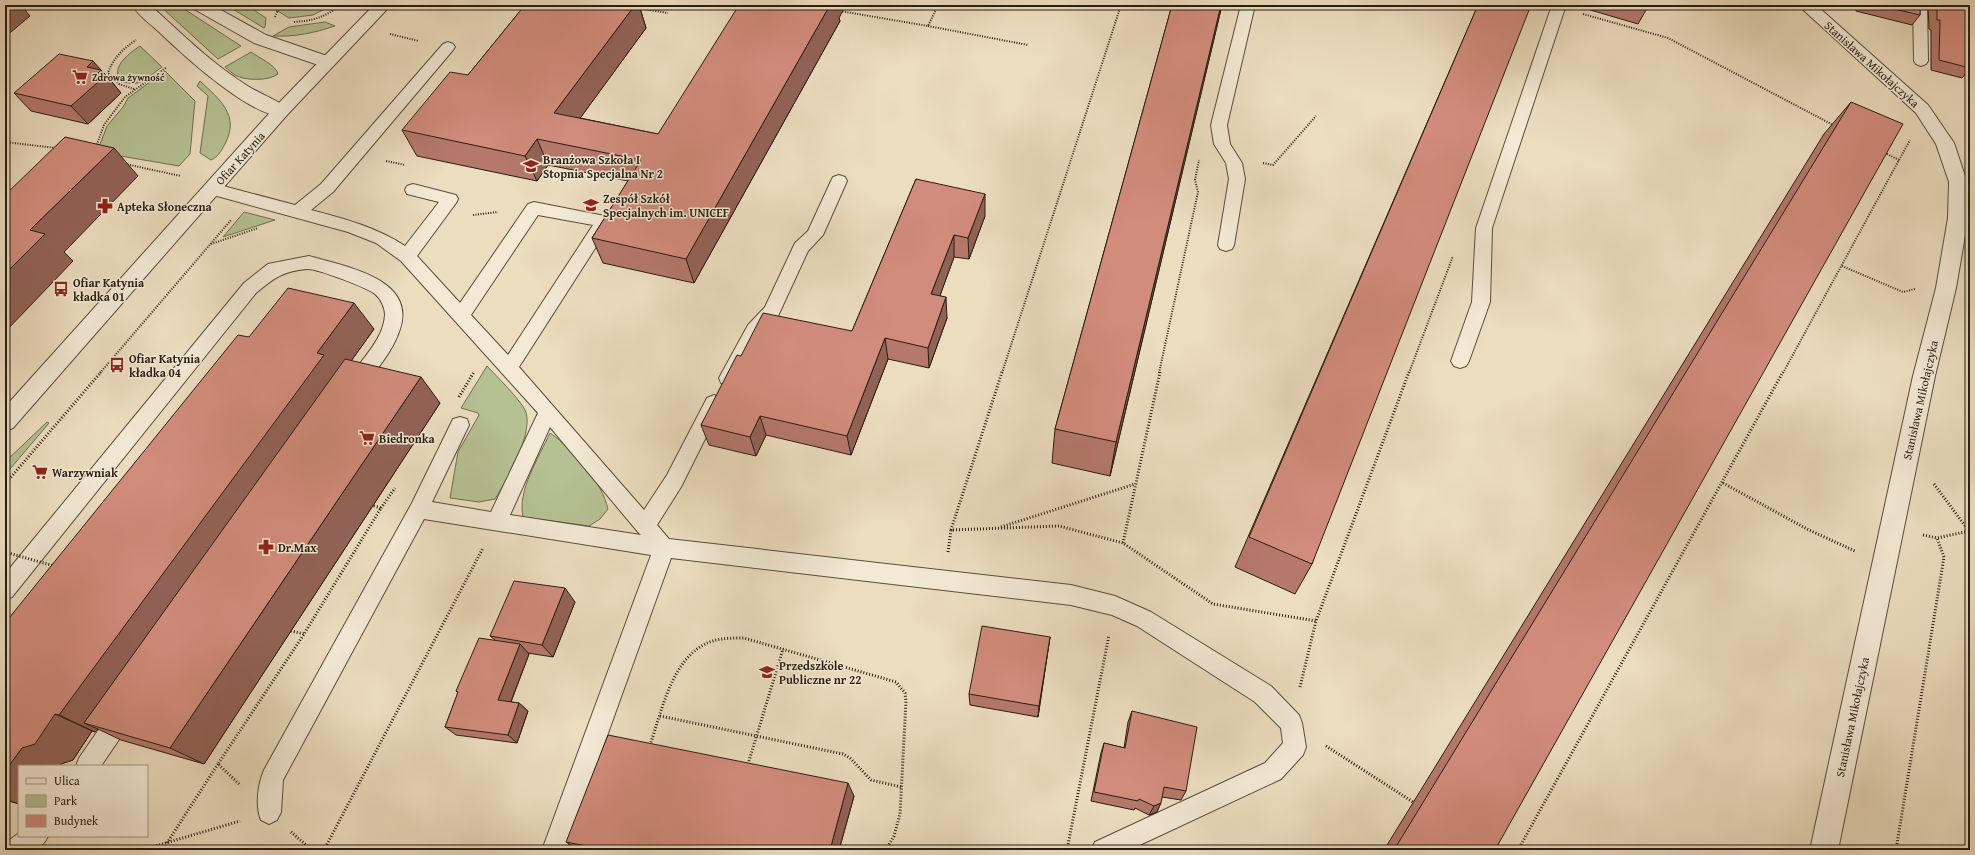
<svg xmlns="http://www.w3.org/2000/svg" width="1975" height="855" font-family="'Gentium Book Plus',serif">
	<style>
		.green { fill: #b6c193; stroke: #6e6f52 }
		.lines { fill: none; stroke-linecap: round; stroke-linejoin: round }
		.service-casing { stroke: #584d3d; stroke-width: 2 }
		.minor-casing { stroke: #584d3d; stroke-width: 2 }
		.tertiary-casing { stroke: #584d3d; stroke-width: 2 }
		.path-far1 { stroke: #271d12; stroke-width: 2; stroke-dasharray: 1 1.5; stroke-linecap: butt }
		.path { stroke: #271d12; stroke-width: 3; stroke-dasharray: 1 2; stroke-linecap: butt }
		.service { fill: #f3e9d5; fill-rule: evenodd }
		.minor { fill: #f3e9d5; fill-rule: evenodd }
		.tertiary { fill: #f3e9d5; fill-rule: evenodd }
		.path-bridge { stroke: #271d12; stroke-width: 3; stroke-dasharray: 1 2; stroke-linecap: butt }
		.wall { fill: #b5786b; stroke: #271d12 }
		.shaded-wall { fill: #936257; stroke: #271d12 }
		.building { fill: #d28c7c; stroke: #271d12 }
		.labels { text-anchor: middle; dominant-baseline: central; stroke-width: 3; stroke-linejoin: round; paint-order: stroke }
		.far-poi-label { font-size: 10px; font-weight: bold; fill: #271d12; stroke: #f3e9d5; text-anchor: start }
		.street-label { font-size: 12px; fill: #271d12; stroke: #f3e9d5 }
		.poi-label { font-size: 12px; font-weight: bold; fill: #271d12; stroke: #f3e9d5; text-anchor: start }
	</style>
	<rect width="100%" height="100%" fill="#ecddbf"/>
	<filter id="stains"><feTurbulence type="fractalNoise" baseFrequency=".005" numOctaves="4"/><feColorMatrix values="0 0 0 0 .2 0 0 0 0 .09 0 0 0 0 .02 0 0 0 .5 -.17"/></filter>
	<radialGradient id="worn" r=".72"><stop offset=".6" stop-color="#630" stop-opacity="0"/><stop offset="1" stop-color="#630" stop-opacity=".3"/></radialGradient>
	<path class="green" d="M159 5H178L241 46 218 59Z
		M226 5H246L266 18 265 27 264 28Z
		M268 5H333L313 15 289 18Z
		M325 22 335 26C314 33 295 37 273 36L289 27Z
		M140 46 162 67C145 79 140 89 119 80 112 65 130 53 140 46Z
		M251 52C259 58 276 65 278 74 269 81 245 81 235 75 231 73 228 69 225 67Z
		M165 71 195 101 190 154 179 166 97 152 107 126 123 107 128 98Z
		M200 81C220 100 240 115 225 144 221 151 218 157 211 160L200 153 208 96 197 86Z
		M244 212 275 220 223 237Z
		M487 366C499 379 514 393 524 408 537 429 506 481 495 499L479 502 450 498 458 452 479 415 478 413 461 408Z
		M47 422 49 423 5 475V462Z
		M550 433C573 449 602 482 608 509L600 519 589 526 523 517C517 491 539 457 550 433Z"/>
	<g class="lines">
		<defs>
			<path id="service" d="M1241 5H1255L1227 125 1230 144 1242 163 1245 179 1234 245 1232 249 1226 251 1220 249 1218 245 1229 179 1226 163 1214 144 1211 125Z
				M1552 5H1566L1492 228 1490 302 1469 361 1466 366 1460 368 1454 366 1451 361 1472 302 1476 228Z
				M1913 5H1927L1928 61 1926 64 1921 66 1916 64 1914 61Z
				M448 42 453 44 455 47 453 50 333 192 311 210C345 219 376 227 405 246L439 202 407 194 405 190 407 186 413 184 456 195 458 199 456 203 417 256 460 303 528 204 534 202 610 217 612 221 610 225 519 367 644 510 667 475 707 398 714 395 721 398 723 403 681 487 657 525 669 539 1071 585 1115 596 1151 612 1271 686 1299 715 1302 723 1306 747 1303 755 1281 779 1129 850H1091L1095 842 1265 763 1283 743 1281 728 1255 702 1137 626 1112 615 1071 605 671 558 566 850H542L651 555 424 519 283 780 281 812 277 820 269 824 261 820C255 806 258 784 264 770L412 503 453 419 460 417 467 419 469 425 432 502 491 512 538 413 401 261 376 243 348 232 206 193 204 189 206 185 212 183 295 205 321 184 443 44ZM538 215 593 225 508 355 471 315ZM550 427 638 532 641 535 510 515Z
				M839 175 845 177 847 181 823 235 808 251 778 316 760 335 735 383 728 386 721 383 719 378 748 325 765 307 795 243 808 231 831 181 833 177Z
				M309 256C343 266 417 278 400 329 393 352 374 372 361 391L354 394 347 391 345 386C357 362 383 343 385 315 385 308 381 299 375 294 368 288 316 268 307 269 283 271 274 278 256 293L12 597 5 600V574L244 283 268 264Z
				M123 703 131 706 134 714 131 722 101 766H76L79 758 115 706Z
				M19 833V836H48C40 855 23 850 5 850L7 842Z"/>
			<path id="minor" d="M132 5H150C181 33 210 62 246 85 256 92 285 103 290 111L287 115C257 124 180 52 158 31 149 23 138 15 132 5Z
				M192 5H212L266 35 333 58 336 62 333 66 327 68 254 43 194 9Z
				M1798 5H1816L1928 105 1954 143 1967 182 1968 218 1956 288 1935 376 1838 850H1810L1913 376 1936 288 1948 218 1949 182 1936 144 1916 113Z"/>
			<path id="tertiary" d="M374 5H391L287 115 13 428 5 431V407L275 107Z"/>
		</defs>
		<use href="#service" class="service-casing"/>
		<use href="#minor" class="minor-casing"/>
		<use href="#tertiary" class="tertiary-casing"/>
		<path class="path-far1" d="M638 8 668 13
			M649 10 653 5
			M840 11 928 26 938 5
			M1583 14 1668 38 1835 126
			M275 17 280 5
			M294 22C312 21 326 17 340 5
			M928 26 1028 45
			M390 34 419 41
			M134 89 119 84 108 73C113 58 123 49 136 40
			M5 142 56 148
			M96 147 104 125 125 97 167 67
			M1899 160 1910 140
			M386 161 405 165
			M1263 163 1273 165 1316 116
			M125 164 181 176
			M473 215 498 212
			M211 244 258 228
			M1842 266 1903 292 1915 289
			M100 373 231 220
			M1002 373 1121 5
			M1159 373 1198 192 1195 180 1199 160
			M1409 373 1453 256
			M1783 373 1899 160 1883 152"/>
		<path class="path" d="M1002 372 951 530 1059 526 1123 543 1213 604 1316 621
			M459 397 474 372
			M1723 483 1807 529 1855 551
			M5 484 101 372
			M1934 484 1969 531
			M381 508 395 488
			M1001 527 1135 484
			M1923 535 1937 538
			M1123 543 1160 372
			M948 552 951 530
			M288 630 304 634
			M1300 687 1316 621 1409 372
			M660 716 843 754 850 758 871 780 901 787
			M650 745C663 708 674 645 722 639 729 638 737 638 744 638L896 682 905 693 906 701 900 814 894 836 886 850
			M1326 746 1413 802
			M748 764 783 649
			M239 784 218 764 304 634 381 508 371 505
			M291 832 312 850
			M167 843 218 764
			M142 850 240 821
			M324 850 483 548
			M1067 850 1109 635
			M1518 850 1783 372
			M1896 850 1944 557 1937 538 1969 531"/>
		<use href="#service" class="service"/>
		<use href="#minor" class="minor"/>
		<use href="#tertiary" class="tertiary"/>
		<path class="path-bridge" d="M5 552 54 566"/>
	</g>
	<path class="wall" d="M525 5H639L646 28 580 118 658 134 839 18 840 21 694 283 603 263 592 238 628 181 548 165 537 181 417 156 402 130 468 75Z
		M1172 5H1222L1110 476 1052 463 1055 429Z
		M1478 5 1312 564 1295 594 1235 567Z
		M1588 5H1649L1638 24 1587 9Z
		M1856 5H1920V15L1912 25 1856 11Z
		M1928 5H1970V69L1962 78 1931 70V30L1929 29Z
		M93 61 100 70 106 75 121 93 88 124 31 111 14 93Z
		M1851 102 1495 850H1384L1824 134Z
		M916 179 985 216 969 259 954 257 940 295 947 318 929 368 888 359 851 455 766 435 756 456 709 445 701 425 741 356 852 331Z
		M374 329 351 361 440 403 204 764 121 740 98 729 95 732 92 731 73 760 61 764 19 766V804L5 800V623L249 337Z
		M575 602 553 657 528 653 529 654 511 702 519 703 528 711 517 743 456 735 445 727 458 693 456 691 495 640 490 636Z
		M1050 637 1038 717 970 705 969 694Z
		M1132 711 1186 791 1181 800 1162 797 1157 812 1149 815 1135 808 1134 810 1091 801 1101 753 1104 743 1124 748 1128 722Z
		M854 796 839 850H578L566 842Z"/>
	<path class="shaded-wall" d="M5 5H21L30 16 5 37Z
		M635 5H639L646 28 565 139 554 113Z
		M830 5H846L839 18 840 21 694 283 686 259Z
		M1221 5H1222L1110 476 1116 442Z
		M93 61 101 70 106 75 121 93 88 124 71 106 87 67Z
		M537 139 548 165 537 181 525 156Z
		M114 148 138 176 64 252 73 261 5 332V274L30 230Z
		M985 194V216L969 259 968 238Z
		M954 235V257L933 315 931 294Z
		M946 297 947 318 929 368 928 348Z
		M354 303 374 329 341 375 84 723 98 729 95 732 59 715 317 353Z
		M885 338 888 359 851 455 847 436Z
		M421 377 440 403 204 764 170 748Z
		M760 416 766 435 756 456 750 437Z
		M565 588 575 602 553 657 542 645Z
		M1050 637 1048 650 1038 717 1039 706Z
		M520 644 529 654 508 709 498 700Z
		M519 703 528 711 517 743 508 735Z
		M55 714 92 731 73 760 61 764 60 766H19V804L5 799V771L22 748Z
		M848 783 854 796 839 850H830Z
		M1161 803 1157 812 1149 815 1154 806Z"/>
	<path class="building" d="M525 5H635L554 113 658 134 739 5H830L686 259 592 238 641 160 537 139 525 156 402 130 450 72 468 75Z
		M1172 5H1221L1116 442 1055 429Z
		M1478 5H1531L1312 564 1249 537Z
		M1877 5H1920V15Z
		M1937 5H1970V40H1969L1970 68 1939 60 1940 20H1937Z
		M59 54 93 61 87 67 101 70 98 73 106 75 71 106 14 93Z
		M1851 102 1903 124 1495 850H1394Z
		M65 137 114 148 30 230 45 234 5 274V195Z
		M916 179 985 194 968 238 954 235 931 294 946 297 928 348 885 338 847 436 760 416 750 437 701 425 737 355 741 356 763 313 852 331Z
		M288 288 354 303 317 353 324 355 59 715 55 714 35 744 22 748 5 771V623L238 335 249 337Z
		M345 359 421 377 170 748 84 723Z
		M514 581 565 588 542 645 490 636Z
		M982 626 1050 637 1039 706 969 694Z
		M479 638 520 644 498 700 519 703 508 735 445 727 458 692 456 691Z
		M1132 711 1197 727 1186 791 1164 787 1161 803 1154 806 1139 799 1138 801 1094 792 1104 743 1125 748Z
		M608 735 848 783 830 850H607L566 842Z"/>
	<defs>
		<symbol id="supermarket-bare" viewBox="-9 -9 18 18"><path d="M-6-5.5h2.5l.6 2H6L4.5 2H-2.5L-4.4-4H-6ZM-1.5 3.2a1.3 1.3 0 1 0 .1 0ZM3 3.2a1.3 1.3 0 1 0 .1 0Z" fill="#8f2418" stroke="#f3e9d5" stroke-width="2.5" paint-order="stroke"/></symbol>
		<symbol id="school-bare" viewBox="-9 -9 18 18"><path d="M0-5L7-2L0 1L-7-2ZM-4 1L0 2.5L4 1V4Q0 6-4 4Z" fill="#8f2418" stroke="#f3e9d5" stroke-width="2.5" paint-order="stroke"/></symbol>
		<symbol id="pharmacy-bare" viewBox="-9 -9 18 18"><path d="M-2-6h4v4h4v4h-4v4h-4v-4h-4v-4h4Z" fill="#8f2418" stroke="#f3e9d5" stroke-width="2.5" paint-order="stroke"/></symbol>
		<symbol id="bus-bare" viewBox="-9 -9 18 18"><path d="M-5-6H5V4H4V6H2V4H-2V6H-4V4H-5ZM-3.5-4V0h7V-4ZM-3.5 1.2v1.5H-2V1.2ZM2 1.2v1.5H3.5V1.2Z" fill="#8f2418" stroke="#f3e9d5" stroke-width="2.5" paint-order="stroke"/></symbol>
	</defs>
	<g fill-rule="evenodd">
		<use href="#supermarket-bare" x="69" y="66" width="22" height="22"/>
		<use href="#school-bare" x="520" y="155" width="22" height="22"/>
		<use href="#school-bare" x="580" y="194" width="22" height="22"/>
		<use href="#pharmacy-bare" x="94" y="195" width="22" height="22"/>
		<use href="#bus-bare" x="50" y="278" width="22" height="22"/>
		<use href="#bus-bare" x="106" y="354" width="22" height="22"/>
		<use href="#supermarket-bare" x="356" y="427" width="22" height="22"/>
		<use href="#supermarket-bare" x="29" y="461" width="22" height="22"/>
		<use href="#pharmacy-bare" x="255" y="536" width="22" height="22"/>
		<use href="#school-bare" x="756" y="661" width="22" height="22"/>
	</g>
	<g class="labels">
		<g class="far-poi-label">
			<text x="92" y="77">Zdrowa żywność</text>
		</g>
		<g class="street-label">
			<text transform="translate(1872 64) rotate(42)">Stanisława Mikołajczyka</text>
			<text transform="translate(240 158) rotate(-48)">Ofiar Katynia</text>
			<text transform="translate(1920 400) rotate(-77)">Stanisława Mikołajczyka</text>
			<text transform="translate(1852 717) rotate(-78)">Stanisława Mikołajczyka</text>
		</g>
		<g class="poi-label">
			<text x="543" y="159">Branżowa Szkoła I<tspan x="543" dy="14">Stopnia Specjalna Nr 2</tspan></text>
			<text x="603" y="198">Zespół Szkół<tspan x="603" dy="14">Specjalnych im. UNICEF</tspan></text>
			<text x="117" y="206">Apteka Słoneczna</text>
			<text x="73" y="282">Ofiar Katynia<tspan x="73" dy="14">kładka 01</tspan></text>
			<text x="129" y="358">Ofiar Katynia<tspan x="129" dy="14">kładka 04</tspan></text>
			<text x="379" y="438">Biedronka</text>
			<text x="52" y="472">Warzywniak</text>
			<text x="278" y="547">Dr.Max</text>
			<text x="779" y="665">Przedszkole<tspan x="779" dy="14">Publiczne nr 22</tspan></text>
		</g>
	</g>
	<rect width="1975" height="855" fill="none" stroke="#ecddbf" stroke-width="20"/>
	<rect x="6" y="6" width="1963" height="843" fill="none" stroke="#271d12" stroke-width="2"/>
	<rect x="10" y="10" width="1955" height="835" fill="none" stroke="#271d12"/>
	<rect x="18" y="765" width="130" height="72" fill="#f3e9d5" stroke="#a19787"/>
	<rect x="26" y="778" width="20" height="6" fill="#f3e9d5" stroke="#a19787"/>
	<text x="54" y="785" font-size="12" fill="#271d12">Ulica</text>
	<rect x="26" y="795" width="20" height="12" fill="#b6c193" stroke="#a19787"/>
	<text x="54" y="805" font-size="12" fill="#271d12">Park</text>
	<rect x="26" y="815" width="20" height="12" fill="#d28c7c" stroke="#a19787"/>
	<text x="54" y="825" font-size="12" fill="#271d12">Budynek</text>
	<rect width="100%" height="100%" filter="url(#stains)"/>
	<rect width="100%" height="100%" fill="url(#worn)"/>
</svg>
